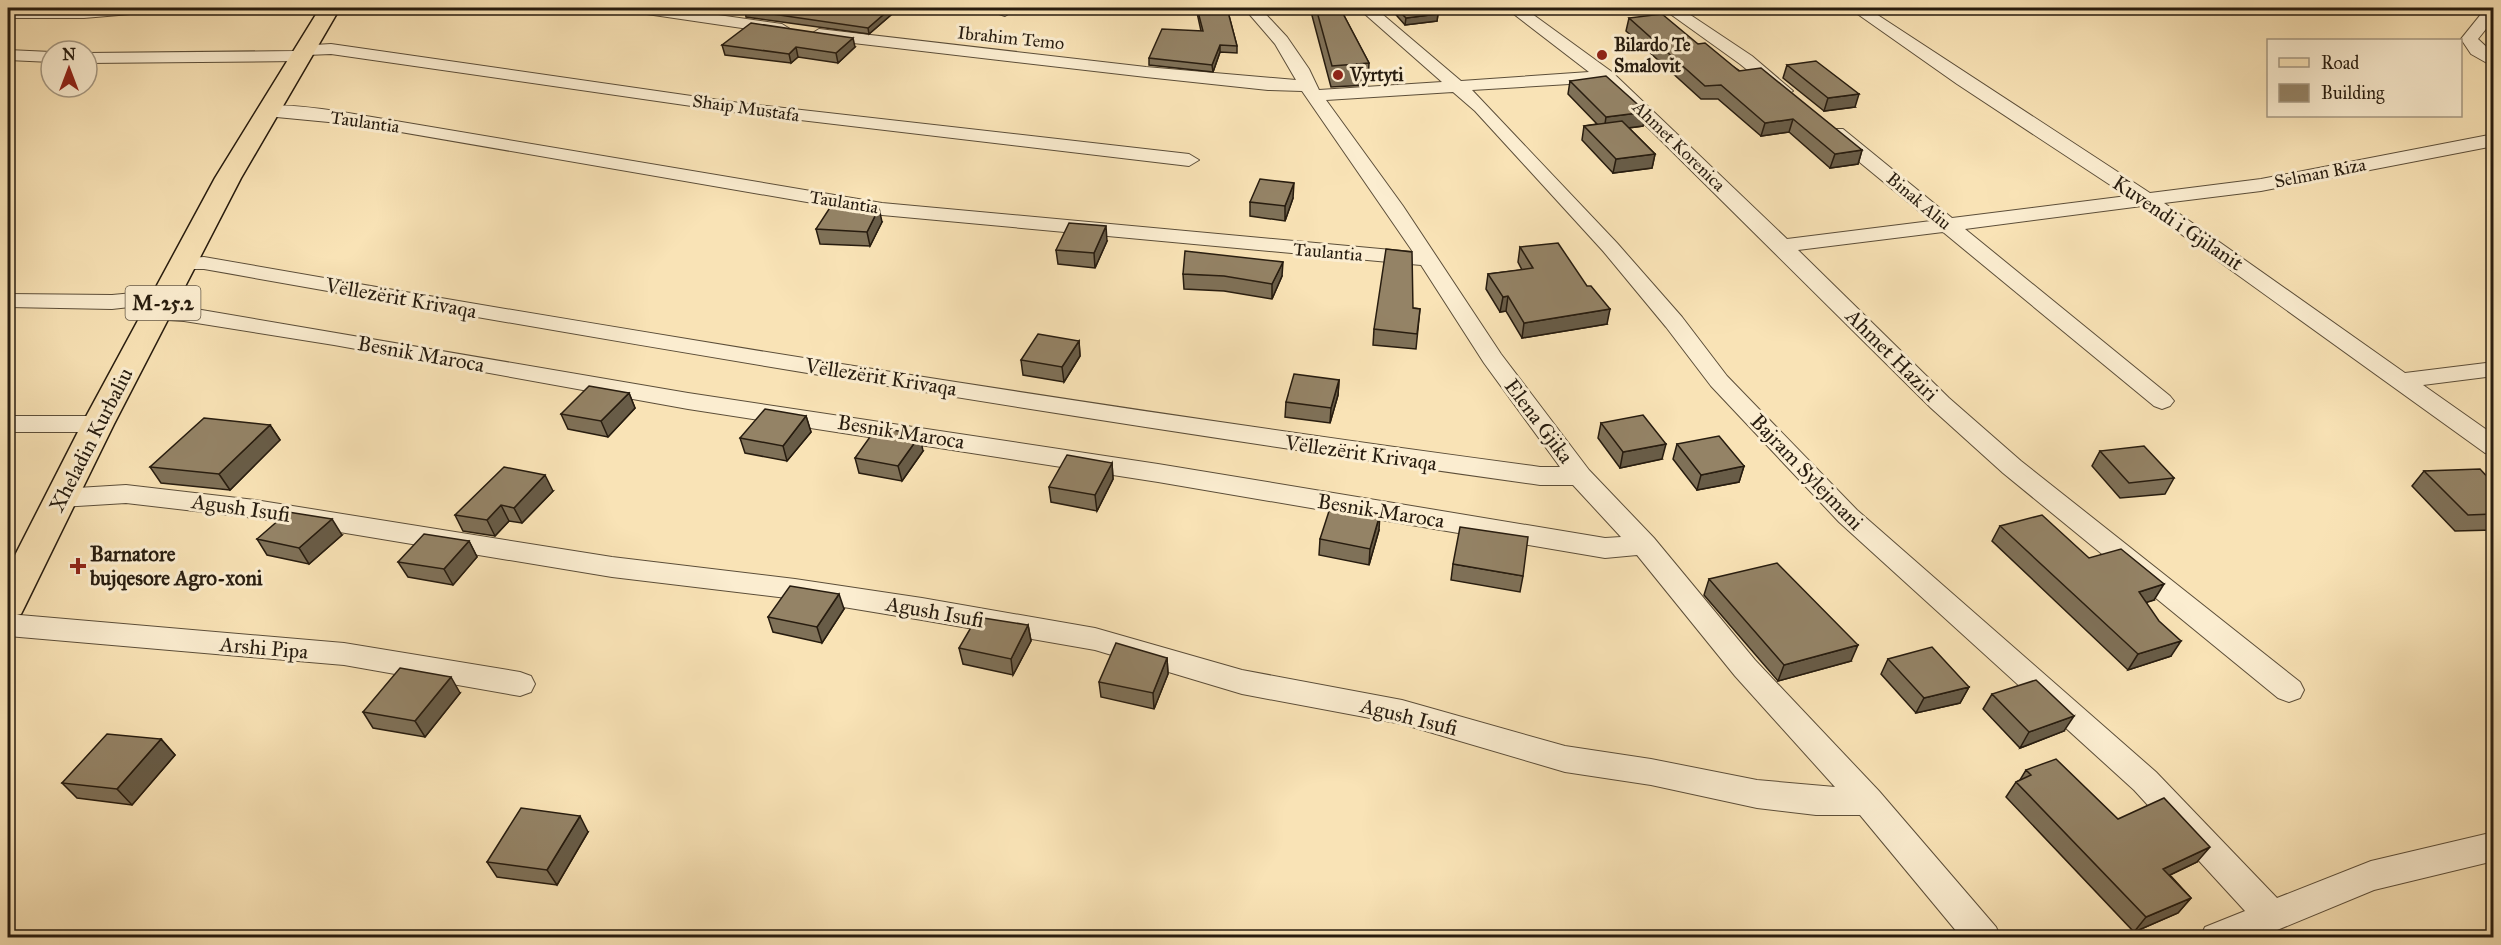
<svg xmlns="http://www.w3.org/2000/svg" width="2501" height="945" font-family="'IM FELL Great Primer',serif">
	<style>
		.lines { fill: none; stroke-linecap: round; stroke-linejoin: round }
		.minor-casing { stroke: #5c4e39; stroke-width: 2 }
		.primary-casing { stroke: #271c0f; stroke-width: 3 }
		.minor { fill: #fbedd0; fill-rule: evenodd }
		.primary { fill: #f9e3b6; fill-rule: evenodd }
		.wall { fill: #7f7158; stroke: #271c0f; stroke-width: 1.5 }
		.shaded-wall { fill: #685c47; stroke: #271c0f; stroke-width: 1.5 }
		.building { fill: #948366; stroke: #271c0f; stroke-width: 1.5 }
		.poi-dot { fill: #8f2418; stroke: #fbedd0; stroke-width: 2 }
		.labels { text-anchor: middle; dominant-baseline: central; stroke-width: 6; stroke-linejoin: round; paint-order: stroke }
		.far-street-label { font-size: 18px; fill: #271c0f; stroke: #fbedd0 }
		.far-poi-label { font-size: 18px; font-weight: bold; fill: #271c0f; stroke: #fbedd0; text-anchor: start }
		.shield { fill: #fbedd0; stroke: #675b49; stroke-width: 1.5 }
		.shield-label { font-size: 20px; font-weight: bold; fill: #271c0f }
		.street-label { font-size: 21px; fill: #271c0f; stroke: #fbedd0 }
		.poi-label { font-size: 21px; font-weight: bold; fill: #271c0f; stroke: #fbedd0; text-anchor: start }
	</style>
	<rect width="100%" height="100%" fill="#f9e3b6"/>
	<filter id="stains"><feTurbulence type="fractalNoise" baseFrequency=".00333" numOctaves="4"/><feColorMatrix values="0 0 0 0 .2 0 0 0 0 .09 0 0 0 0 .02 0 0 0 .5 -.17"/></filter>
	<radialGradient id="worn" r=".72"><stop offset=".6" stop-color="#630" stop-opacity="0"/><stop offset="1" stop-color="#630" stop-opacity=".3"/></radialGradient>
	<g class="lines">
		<defs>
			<path id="minor" d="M8 8H150L142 13 84 18H8Z
				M632 8H669L782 24 790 29 782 34 640 13Z
				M997 8H1013V11L1005 16 999 14Z
				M1244 8H1260L1287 37 1309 69 1319 90 1442 82 1358 8H1375L1461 81 1589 72 1506 8H1524L1612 72 1787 239 1931 221 1829 137 1827 133 1829 129H1843L1952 218 2127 196 1957 84 1849 8H1867L2150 193 2261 179 2494 134V146L2261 191 2164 203 2405 373 2494 362V376L2423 385 2494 435V455L2485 453 2142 206 1965 229 2170 396 2174 401 2170 406 2162 409 2154 406 1943 232 1798 250 1949 398 2021 461 2300 682 2304 690 2300 698 2289 702 2278 698 2003 473 1931 408 1602 82 1472 90 1617 243 1682 317 1727 376 1857 510 2156 772 2277 898 2371 861 2494 832V861L2374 890 2258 938H2200L2205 927 2245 911 2134 790 1839 522 1711 386 1666 327 1603 251 1475 111 1453 92 1326 100 1403 206 1501 354 1589 470 1654 538 1755 660 1879 791 1996 927 2001 938H1962L1860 815H1816L1757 808 1651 785 1565 772 1402 724 1242 694 1095 650 922 620 795 599 612 577 255 518 126 503 61 507 52 504 48 498 52 492 61 489 126 485 255 500 612 557 795 579 922 598 1095 628 1242 670 1402 700 1565 746 1651 759 1757 780 1835 787 1735 676 1637 555 1605 558 1158 482 688 409 334 345 184 321 150 319 147 314 150 309 184 307 688 393 1158 464 1605 538 1621 537 1573 485H1540C1093 423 648 348 204 269H176L173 264 176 259 204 257C648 335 1093 407 1540 467H1560L1484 363 1421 265 882 215 360 125 266 116 257 111C266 98 342 112 360 115L882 203 1413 252 1302 91 1268 90 1146 77 819 39 811 34 819 29 1146 67 1296 80 1275 44Z
				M1662 8H1680L1752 56 1793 91 1784 96 1778 95 1740 64Z
				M2486 8H2494V19L2478 39 2494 54V67L2471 54 2461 39Z
				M331 44 740 103 1189 154 1199 160 1189 166 740 113 331 54 307 55 305 60 299 61 87 63V53L295 51 297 46Z
				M8 50 51 52V62L8 60Z
				M166 290 174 292 177 297 174 302 112 309 8 307V294L112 295Z
				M8 416H98L107 418 110 424 107 430 98 432H8Z
				M8 614 344 643 520 672 531 676 535 684 531 692 520 696 344 665 8 636Z"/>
			<path id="primary" d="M320 8H340L241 178 114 424 26 604 21 614 8 617V569L82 424 215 178Z"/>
		</defs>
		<use href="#minor" class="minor-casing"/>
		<use href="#primary" class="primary-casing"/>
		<use href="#minor" class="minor"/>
		<use href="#primary" class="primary"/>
	</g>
	<path class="wall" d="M749 8H899L869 34 746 17 745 10Z
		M1196 8H1227L1237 46V53L1220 52 1213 72 1149 65V58L1201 31Z
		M1310 8H1340L1369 63 1368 85 1331 87Z
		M1390 8H1432L1438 14 1437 21 1405 25Z
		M1629 18 1698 44 1862 150 1858 164 1830 168 1789 132 1761 136 1718 99H1701L1626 31Z
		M722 45 855 47 838 63 798 57 791 63 725 55Z
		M1787 65 1855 107 1824 111 1783 78Z
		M1570 81 1646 112 1643 126 1629 128 1655 154 1652 168 1613 173 1582 140 1584 126 1597 124 1568 94Z
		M1293 198 1285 221 1250 216V202Z
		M882 222 870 246 820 244 816 229Z
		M1107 241 1095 268 1058 264 1056 250Z
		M1520 247 1607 324 1522 338 1506 311 1500 312 1486 289 1488 274 1522 270 1518 262Z
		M1183 274 1282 276 1272 299 1224 291 1184 289Z
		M1413 308 1420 309 1416 349 1373 345 1374 329Z
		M1079 341 1080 356 1064 382 1023 375 1021 360Z
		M1339 380 1338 395 1330 423 1285 417 1286 402Z
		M629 393 635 408 608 437 568 429 561 414Z
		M806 416 811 432 787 461 745 453 740 438Z
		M1601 423 1662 459 1620 468 1598 438Z
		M270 425 280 440 230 490 161 483 150 467Z
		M1677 444 1744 466 1739 482 1697 490 1673 459Z
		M923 451 902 481 859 473 855 458Z
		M2100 451 2174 478 2165 494 2120 498 2092 466Z
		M1112 463 1113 479 1097 511 1051 502 1049 487Z
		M2424 471 2493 483V530L2455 531 2412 486Z
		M553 491 522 523 509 521 495 536 463 531 455 515Z
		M2000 526 2089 558 2154 600 2146 602 2171 656 2128 670 1992 541Z
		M1379 530 1369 565 1319 555 1320 539Z
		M342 535 309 564 267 555 257 539Z
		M469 541 477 557 453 585 408 577 398 562Z
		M1453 564 1523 576 1520 592 1451 580Z
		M1709 579 1851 661 1778 681 1704 595Z
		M844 609 822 643 773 632 768 617Z
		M1028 625 1031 641 1013 675 963 664 959 648Z
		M1167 658 1168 674 1154 709 1101 697 1099 682Z
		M1888 659 1969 687 1960 703 1916 713 1881 674Z
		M460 693 425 737 373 728 363 712Z
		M1992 694 2064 731 2020 748 1983 709Z
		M161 739 175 755 132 805 77 798 62 783Z
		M2026 770 2197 862 2170 875 2191 898 2178 913 2134 932 2006 797 2016 782 2020 780Z
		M588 832 557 885 497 877 487 862Z"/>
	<path class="shaded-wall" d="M891 8H899L869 34 868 28Z
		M1438 14 1437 21 1405 25 1406 18Z
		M853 38 855 47 838 63 836 53Z
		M1220 45V52L1213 72 1212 65Z
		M796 47 798 57 791 63 789 54Z
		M1859 94 1855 107 1824 111 1828 98Z
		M1646 112 1643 126 1604 131 1606 117Z
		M1793 119 1789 132 1761 136 1765 123Z
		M1862 150 1858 164 1830 168 1835 154Z
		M1655 154 1652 168 1613 173 1616 159Z
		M1294 183 1293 198 1285 221V206Z
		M879 208 882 222 870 246 867 232Z
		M1106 226 1107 241 1095 268 1094 253Z
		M1283 262 1282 276 1272 299V284Z
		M1508 296 1506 311 1500 312 1503 297Z
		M1610 309 1607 324 1522 338 1524 323Z
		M1079 341 1080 356 1064 382 1062 367Z
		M1339 380 1338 395 1330 423 1331 408Z
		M629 393 635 408 608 437 601 421Z
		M806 416 811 432 787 461 783 446Z
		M270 425 280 440 230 490 219 474Z
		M920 435 923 451 902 481 898 466Z
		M1666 444 1662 459 1620 468 1623 452Z
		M1112 463 1113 479 1097 511 1095 495Z
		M1744 466 1739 482 1697 490 1701 475Z
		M545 475 553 491 522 523 514 508Z
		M501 505 509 521 495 536 487 520Z
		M1380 514 1379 530 1369 565 1370 549Z
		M332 519 342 535 309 564 299 548Z
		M469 541 477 557 453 585 444 569Z
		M2164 584 2154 600 2129 608 2139 592Z
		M839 594 844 609 822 643 817 627Z
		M1028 625 1031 641 1013 675 1011 659Z
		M2181 641 2171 656 2128 670 2138 654Z
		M1858 645 1851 661 1778 681 1784 665Z
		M1167 658 1168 674 1154 709 1153 693Z
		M451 677 460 693 425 737 415 721Z
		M1969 687 1960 703 1916 713 1924 698Z
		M2074 716 2064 731 2020 748 2029 732Z
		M161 739 175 755 132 805 117 789Z
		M580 816 588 832 557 885 547 870Z
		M2210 847 2197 862 2151 884 2163 869Z
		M2191 898 2178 913 2134 932 2146 917Z"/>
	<path class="building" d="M749 8H891L868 28 745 10Z
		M1197 8H1227L1237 46 1220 45 1212 65 1149 58 1162 29 1203 31Z
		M1316 8H1340L1369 63 1332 66Z
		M1396 8H1432L1438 14 1406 18Z
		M1662 14 1698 44 1705 43 1739 71 1761 68 1862 150 1835 154 1793 119 1765 123 1721 85 1705 86 1629 18Z
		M751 23 853 38 836 53 796 47 789 54 722 45Z
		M1816 61 1859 94 1828 98 1787 65Z
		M1606 76 1646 112 1606 117 1570 81Z
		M1622 121 1655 154 1616 159 1584 126Z
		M1260 179 1294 183 1285 206 1250 202Z
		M831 206 879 208 867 232 816 229Z
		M1069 223 1106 226 1094 253 1056 250Z
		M1558 243 1587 286H1591L1610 309 1524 323 1508 296 1503 297 1488 274 1533 268 1520 247Z
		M1386 249 1412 252 1413 308 1420 309 1417 334 1374 329Z
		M1185 251 1283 262 1272 284 1224 276 1183 274Z
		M1038 334 1079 341 1062 367 1021 360Z
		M1294 374 1339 380 1331 408 1286 402Z
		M589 386 629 393 601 421 561 414Z
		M765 409 806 416 783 446 740 438Z
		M1643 415 1666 444 1623 452 1601 423Z
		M204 418 270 425 219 474 150 467Z
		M877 427 920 435 898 466 855 458Z
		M1719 436 1744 466 1701 475 1677 444Z
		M2144 446 2174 478 2129 483 2100 451Z
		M1067 455 1112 463 1095 495 1049 487Z
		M504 467 545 475 514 508 501 505 487 520 455 515Z
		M2480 469 2493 483V514L2468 515 2424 471Z
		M1331 505 1380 514 1370 549 1320 539Z
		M288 512 332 519 299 548 257 539Z
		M2042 515 2089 558 2121 549 2164 584 2139 592 2159 621 2181 641 2138 654 2000 526Z
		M1460 527 1528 537 1523 576 1453 564Z
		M424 534 469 541 444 569 398 562Z
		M1777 563 1858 645 1784 665 1709 579Z
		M790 586 839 594 817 627 768 617Z
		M977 617 1028 625 1011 659 959 648Z
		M1116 643 1167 658 1153 693 1099 682Z
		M1932 647 1969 687 1924 698 1888 659Z
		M400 668 451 677 415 721 363 712Z
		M2036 680 2074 716 2029 732 1992 694Z
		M107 734 161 739 117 789 62 783Z
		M2056 759 2118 819 2164 798 2210 847 2163 869 2191 898 2146 917 2016 782 2031 775 2026 770Z
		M521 808 580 816 547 870 487 862Z"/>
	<g class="poi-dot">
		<circle cx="1602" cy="55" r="6"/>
		<circle cx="1338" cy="75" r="6"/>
		<path d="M75 557h6v6h6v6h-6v6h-6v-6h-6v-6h6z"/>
	</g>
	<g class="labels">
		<g class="far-street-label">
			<text transform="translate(1011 38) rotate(6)">Ibrahim Temo</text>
			<text transform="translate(746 108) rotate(8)">Shaip Mustafa</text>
			<text transform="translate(365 122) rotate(8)">Taulantia</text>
			<text transform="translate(1679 146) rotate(44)">Ahmet Korenica</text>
			<text transform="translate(2320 173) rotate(-11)">Selman Riza</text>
			<text transform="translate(1919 201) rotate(40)">Binak Aliu</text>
			<text transform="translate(844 202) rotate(9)">Taulantia</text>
			<text transform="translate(1328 252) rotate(5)">Taulantia</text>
		</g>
		<g class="far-poi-label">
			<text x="1614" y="45">Bilardo Te<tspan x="1614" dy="21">Smalovit</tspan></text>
			<text x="1350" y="75">Vyrtyti</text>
		</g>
		<rect class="shield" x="125.5" y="286" width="75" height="34" rx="4.5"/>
		<g class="shield-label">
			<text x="163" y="303">M-25.2</text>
		</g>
		<g class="street-label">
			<text transform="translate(2178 223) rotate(34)">Kuvendi i Gjilanit</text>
			<text transform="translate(401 298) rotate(10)">Vëllezërit Krivaqa</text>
			<text transform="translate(421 354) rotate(10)">Besnik Maroca</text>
			<text transform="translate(1892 355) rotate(45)">Ahmet Haziri</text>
			<text transform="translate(881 377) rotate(9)">Vëllezërit Krivaqa</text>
			<text transform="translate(1539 421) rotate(53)">Elena Gjika</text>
			<text transform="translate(901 432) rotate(9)">Besnik Maroca</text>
			<text transform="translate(91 440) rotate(-63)">Xheladin Kurbaliu</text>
			<text transform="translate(1361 453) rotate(8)">Vëllezërit Krivaqa</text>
			<text transform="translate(1807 472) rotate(46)">Bajram Sylejmani</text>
			<text transform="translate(241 508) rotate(8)">Agush Isufi</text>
			<text transform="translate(1381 511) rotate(9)">Besnik Maroca</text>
			<text transform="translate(935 612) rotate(10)">Agush Isufi</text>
			<text transform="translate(264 648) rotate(5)">Arshi Pipa</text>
			<text transform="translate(1409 717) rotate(14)">Agush Isufi</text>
		</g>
		<g class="poi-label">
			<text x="90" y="554">Barnatore<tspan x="90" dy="24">bujqesore Agro-xoni</tspan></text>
		</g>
	</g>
	<rect width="2501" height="945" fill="none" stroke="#f9e3b6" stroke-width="30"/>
	<rect x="9" y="9" width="2483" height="927" fill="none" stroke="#271c0f" stroke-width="3"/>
	<rect x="15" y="15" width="2471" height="915" fill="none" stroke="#271c0f" stroke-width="1.5"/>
	<rect x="2267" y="39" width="195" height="78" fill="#fbedd0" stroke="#a69983" stroke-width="1.5"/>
	<rect x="2279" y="58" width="30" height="9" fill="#f9e3b6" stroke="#a69983" stroke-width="1.5"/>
	<text x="2321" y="69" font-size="18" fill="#271c0f">Road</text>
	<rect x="2279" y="84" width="30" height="18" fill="#948366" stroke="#a69983" stroke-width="1.5"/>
	<text x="2321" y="99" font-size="18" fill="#271c0f">Building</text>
	<g transform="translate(69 69)"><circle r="28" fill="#fbedd0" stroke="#a69983" stroke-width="1.5"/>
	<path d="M0-4.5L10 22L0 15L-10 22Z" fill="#8f2418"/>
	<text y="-9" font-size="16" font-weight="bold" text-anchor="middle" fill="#271c0f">N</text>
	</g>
	<rect width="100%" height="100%" filter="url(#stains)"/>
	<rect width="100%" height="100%" fill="url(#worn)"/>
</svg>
